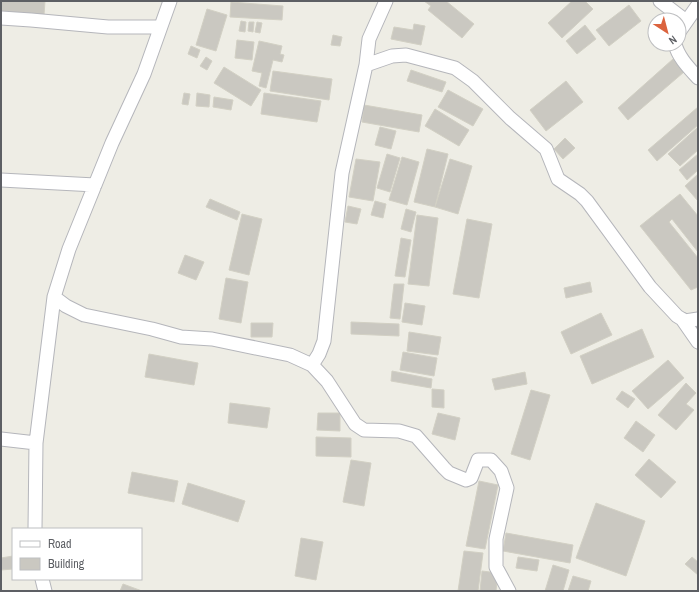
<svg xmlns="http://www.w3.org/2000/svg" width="699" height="592" font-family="'Archivo Narrow',sans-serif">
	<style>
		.building { fill: #cac8c1; stroke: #d2d0c4 }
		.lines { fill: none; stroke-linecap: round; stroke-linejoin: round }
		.minor-casing { stroke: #b5b6bb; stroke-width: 15 }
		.minor { stroke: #fff; stroke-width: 13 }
	</style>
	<rect width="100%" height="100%" fill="#eeede5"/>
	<path class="building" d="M1 1H45L44 15 1 12Z
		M424 1H446L474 24 462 38 428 10 431 6Z
		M572 1H585L593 9 562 38 548 23Z
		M231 2 283 6 282 20 230 17Z
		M629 5 641 21 609 46 596 30Z
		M207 9 227 15 216 51 196 45Z
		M241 21 246 22 245 32 239 31Z
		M249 22H254L253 32 248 31Z
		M257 22 262 23 260 33 255 32Z
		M414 24 425 26 421 45 391 39 394 27 413 30Z
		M585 25 596 39 577 54 566 41Z
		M333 35 342 37 340 46 331 45Z
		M237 40 254 42 252 60 235 58Z
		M259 41 282 46 280 54 284 55 282 62 273 60 266 88 259 86 262 73 252 71Z
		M191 46 200 50 197 58 188 54Z
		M206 57 212 61 207 70 200 66Z
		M673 59 684 72 628 120 618 108Z
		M224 67 261 90 251 106 214 83Z
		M411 70 446 82 442 92 407 81Z
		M273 71 332 79 329 100 270 91Z
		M566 81 583 102 546 131 530 110Z
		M448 90 483 109 473 126 438 107Z
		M184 93 190 94 188 105 182 104Z
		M197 93 210 95 209 107 196 106Z
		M264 93 321 101 317 122 261 114Z
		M214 97 233 100 231 110 213 107Z
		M364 105 422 115 419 132 362 122Z
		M698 107V125L657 161 648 150Z
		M435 109 469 130 459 146 425 126Z
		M380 127 396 131 391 149 375 145Z
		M698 127V150L680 166 668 154Z
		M565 138 575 148 563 159 554 149Z
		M427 149 448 154 435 207 414 202Z
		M387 154 400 158 390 192 377 188Z
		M698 154V170L687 180 679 170Z
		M402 157 419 162 407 205 389 200Z
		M356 159 380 162 373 201 349 197Z
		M450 159 472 166 458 214 435 207Z
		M698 174V201L685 186Z
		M680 194 698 216V252L672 219 669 222 698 258V287L691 290 640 226Z
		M210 199 240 212 237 220 206 207Z
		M375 201 386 204 383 218 371 215Z
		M348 206 361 209 357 224 345 222Z
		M406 209 416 212 411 232 401 229Z
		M242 214 262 219 249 275 229 270Z
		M417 215 438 218 429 286 408 284Z
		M467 219 492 224 479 298 453 294Z
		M401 238 411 240 405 277 395 276Z
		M185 255 204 262 196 280 178 273Z
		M226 278 248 282 241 323 219 319Z
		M590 282 592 292 566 298 564 288Z
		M394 284H404L400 319 390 318Z
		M405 303 425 306 422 325 402 322Z
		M601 313 612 335 571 354 561 332Z
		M351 322 399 324V336L351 334Z
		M251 323H273L272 337H251Z
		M642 329 654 357 592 384 580 356Z
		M409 332 441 337 438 355 407 351Z
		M403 352 437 358 434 376 400 370Z
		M149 354 198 363 194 385 145 377Z
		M668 360 684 378 648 409 632 391Z
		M392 371 432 379 431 388 391 381Z
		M525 372 527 384 495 390 492 379Z
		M686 383 696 393 686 404 694 410 676 430 658 415Z
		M432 389 444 390V408L432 407Z
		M531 390 550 395 530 460 511 454Z
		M622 391 635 399 628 408 616 399Z
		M230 403 270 408 267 428 228 423Z
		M318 413H340V431L317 430Z
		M438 413 460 418 455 440 432 434Z
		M636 421 655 435 643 452 624 438Z
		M316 437 351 438V457L316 456Z
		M649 459 676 482 661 498 635 475Z
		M351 460 371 463 364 506 343 502Z
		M132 472 178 481 174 502 128 493Z
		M479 481 498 485 485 549 466 546Z
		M188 483 245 501 238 522 182 504Z
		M596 503 645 521 626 576 576 558Z
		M506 533 573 545 570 563 503 551Z
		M301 538 323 542 316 580 295 576Z
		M464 551 483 553 478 591H458Z
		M13 556V569L1 570V558Z
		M518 557 539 560 537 571 516 568Z
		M692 557 698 562V575L685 564Z
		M553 565 569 570 563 591H545Z
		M482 571 498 573 496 591H480Z
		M573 576 591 581 588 591H568Z
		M123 584 142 591H120Z"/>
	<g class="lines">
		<defs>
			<path id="minor" d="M660 1 686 21
				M1 18 31 20 108 27H160
				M679 32 698 5
				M675 44C678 57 689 68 698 78
				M366 65 392 56 406 55 455 68 473 81 510 118 546 149 558 179 580 194 587 201 650 287 677 316 685 321 698 319
				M1 180 95 185
				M54 297 66 306 84 315 152 329 181 337 212 339 290 355 312 365 327 381 355 424 364 430 399 431 416 436 444 468 449 473 466 480 471 478 478 460H491L501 471 507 488 496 539V567L509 591
				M682 319 698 342
				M312 365 319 354 324 341 342 173 366 65 369 39 386 1
				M1 439 36 443
				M35 529 36 443 54 297 69 249 112 143 144 74 170 1
				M42 579 45 591"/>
		</defs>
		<use href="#minor" class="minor-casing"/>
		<use href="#minor" class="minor"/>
	</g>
	<rect width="699" height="592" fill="none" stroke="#5d5f64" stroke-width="4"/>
	<rect x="12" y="528" width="130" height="52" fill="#ffffff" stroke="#bebfc1"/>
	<rect x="20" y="541" width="20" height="6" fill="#ffffff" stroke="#bebfc1"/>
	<text x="48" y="548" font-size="12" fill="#5d5f64">Road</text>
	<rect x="20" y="558" width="20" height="12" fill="#cac8c1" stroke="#bebfc1"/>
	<text x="48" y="568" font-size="12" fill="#5d5f64">Building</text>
	<g transform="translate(667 32) rotate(144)"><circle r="19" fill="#ffffff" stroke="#bebfc1"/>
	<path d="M0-3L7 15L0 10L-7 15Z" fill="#db633e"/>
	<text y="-6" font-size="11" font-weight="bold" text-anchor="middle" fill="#5d5f64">N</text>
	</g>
</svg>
